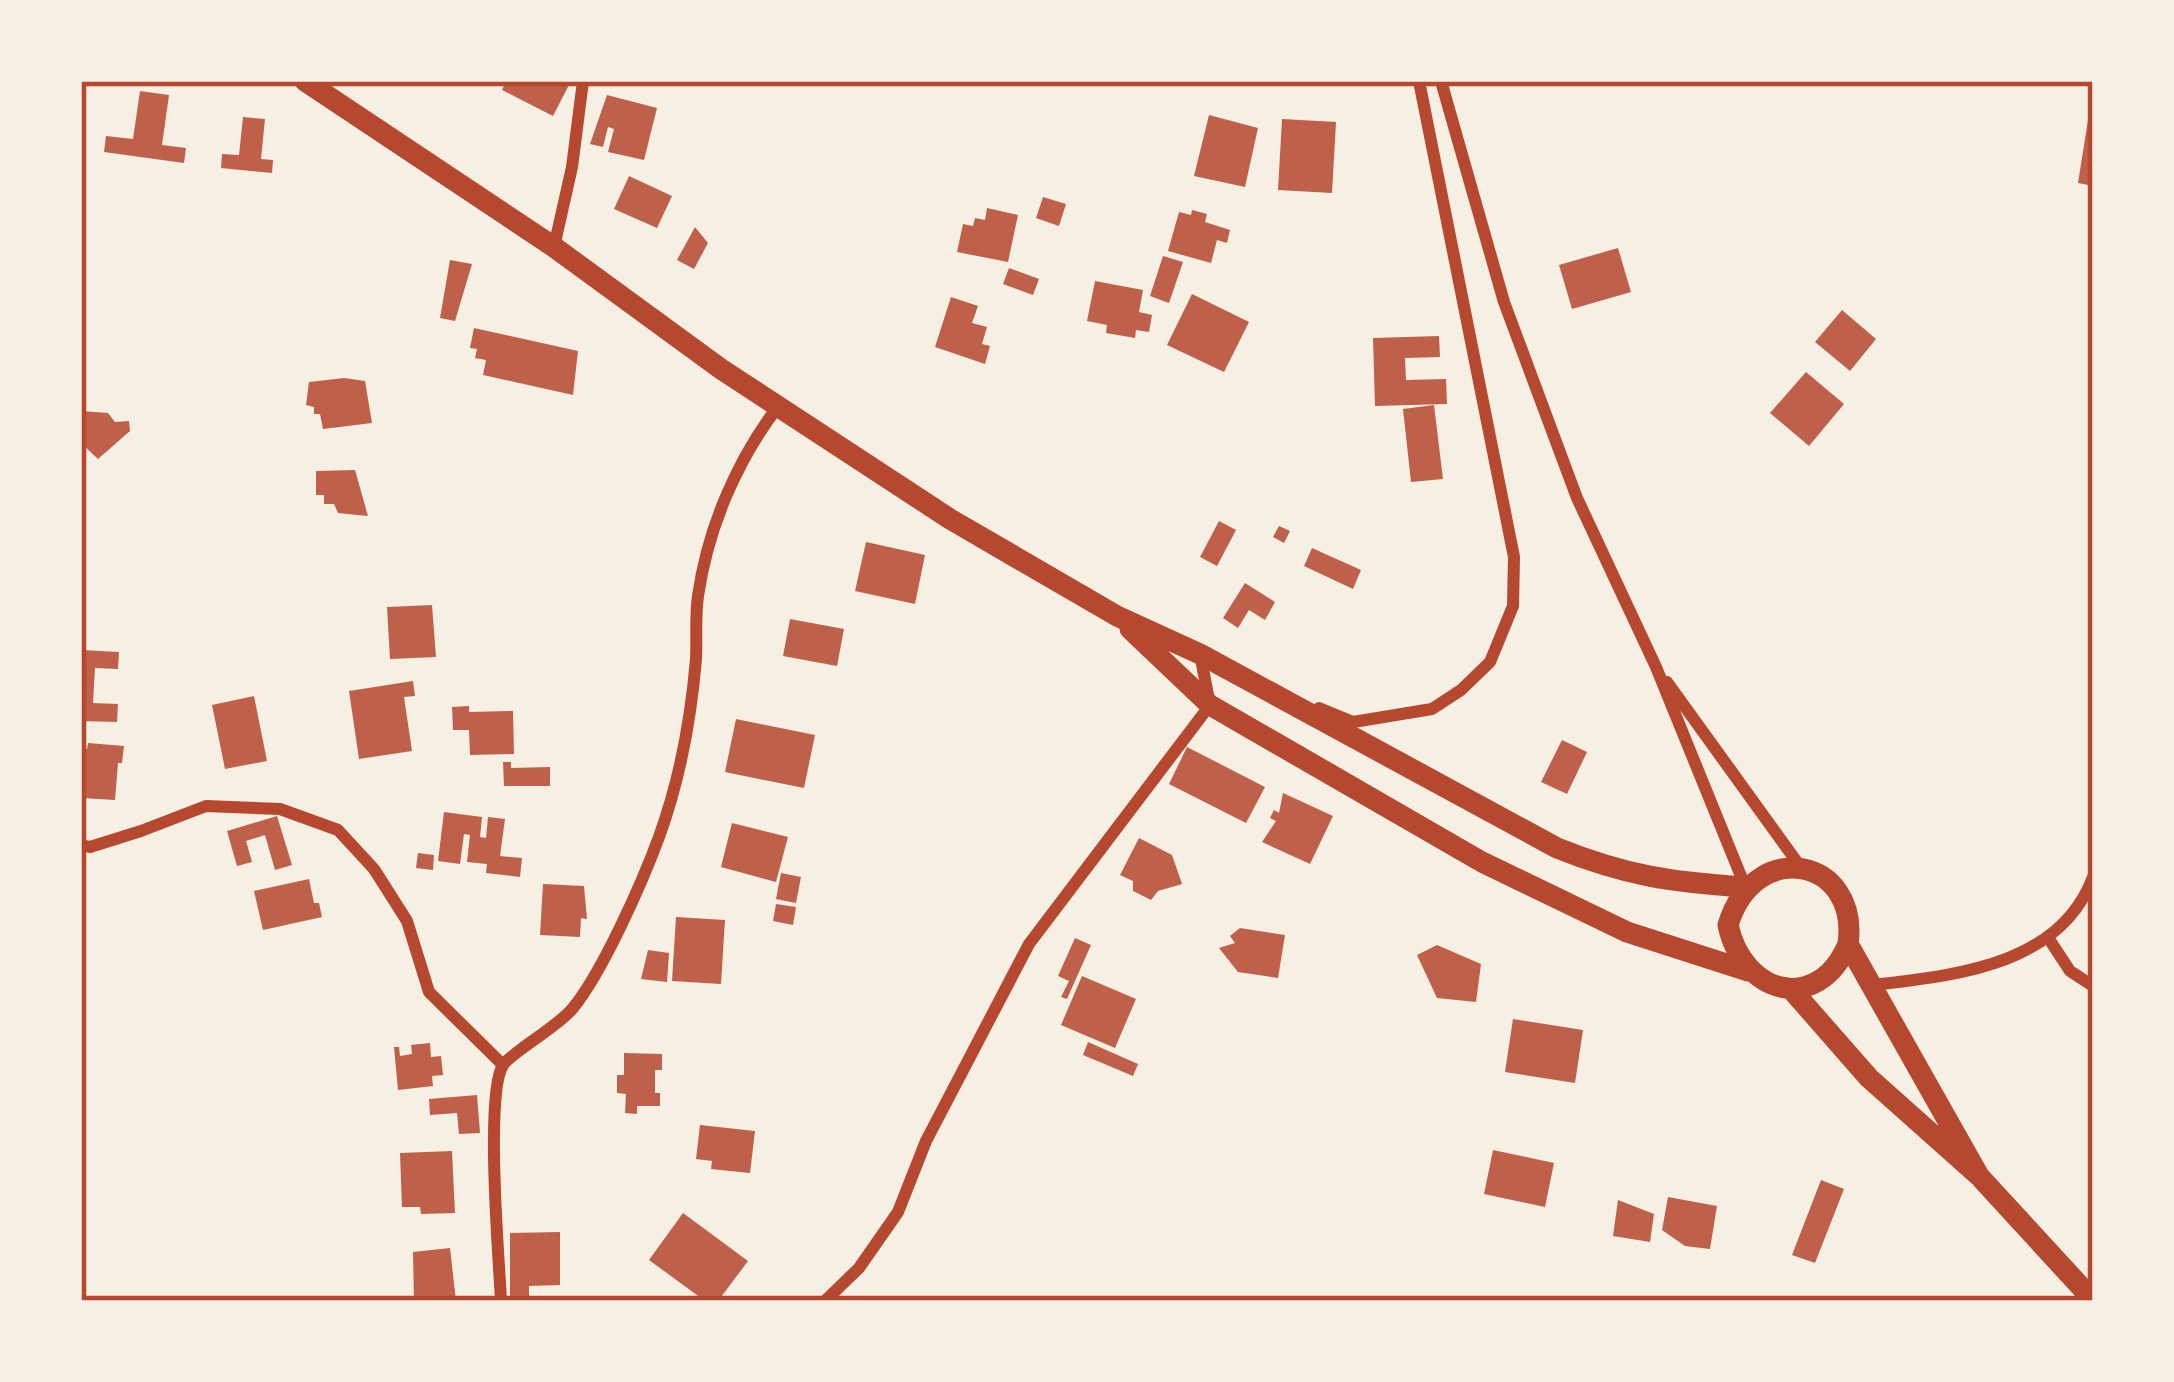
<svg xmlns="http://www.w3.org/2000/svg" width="2174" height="1382" font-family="'Archivo Narrow',sans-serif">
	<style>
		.building { fill: #bf614a }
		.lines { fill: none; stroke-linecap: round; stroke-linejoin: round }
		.minor { stroke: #b5482f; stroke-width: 12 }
		.primary { stroke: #b5482f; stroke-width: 21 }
		.neatline { fill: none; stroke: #b5482f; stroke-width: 4.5 }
	</style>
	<rect width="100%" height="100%" fill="#f6efe4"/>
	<path class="building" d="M506 81H571L553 116 502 90Z
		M140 91 169 95 162 145 186 148 184 163 104 152 106 136 133 139Z
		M607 95 657 108 644 160 608 152 614 129 608 127 603 147 590 144Z
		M1209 115 1258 128 1245 187 1194 176Z
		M243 117 265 119 261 159 273 160 272 173 221 168 222 154 239 155Z
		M1282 119 1336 122 1332 193 1278 190Z
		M2088 120 2093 121V186L2078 183Z
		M629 176 672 196 657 228 614 209Z
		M1043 197 1066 204 1059 226 1036 218Z
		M987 208 1018 215 1008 262 957 252 963 224 973 226 975 218 985 220Z
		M1192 210 1207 214 1205 222 1230 230 1227 243 1217 240 1211 263 1168 251 1179 212 1191 215Z
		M695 227 708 243 694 269 677 260Z
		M1618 248 1631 292 1572 309 1559 265Z
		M1163 256 1183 262 1169 303 1150 296Z
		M450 260 472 264 455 321 440 318Z
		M1009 268 1039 279 1033 295 1003 284Z
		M1095 281 1143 290 1139 312 1152 315 1149 332 1136 330 1135 338 1106 333 1107 325 1087 321Z
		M1192 294 1249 322 1224 372 1167 345Z
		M951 297 978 306 972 323 987 327 982 344 990 346 985 364 935 347Z
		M1842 310 1876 339 1850 371 1815 342Z
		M474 328 578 351 573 395 483 375 486 360 475 358 477 349 470 348Z
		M1439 336 1440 357 1405 358 1406 380 1446 379 1447 404 1375 406 1373 338Z
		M1806 372 1844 404 1809 446 1770 413Z
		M344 378 365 381 372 423 323 429 320 414H314V407L306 405 309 382Z
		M1434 405 1443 479 1411 482 1403 409Z
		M81 411 108 413 115 422 129 421 130 431 98 459 81 443Z
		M355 470 368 516 338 513 334 504H324V495H316V471Z
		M1219 521 1236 530 1217 566 1200 557Z
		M1279 526 1290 531 1284 543 1273 537Z
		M866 542 925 555 915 604 855 591Z
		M1312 548 1361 570 1353 589 1304 566Z
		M1245 583 1275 602 1265 620 1249 610 1238 628 1223 618Z
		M432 605 436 657 390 659 387 607Z
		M790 619 844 629 837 666 783 656Z
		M81 650 119 652 118 669 95 668 93 703 118 704 117 722 81 721Z
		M413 681 415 696 404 697 412 751 359 759 349 691Z
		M254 696 267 761 225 769 212 705Z
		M469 706V712L513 711 514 754 470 755 469 730H453L452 707Z
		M736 719 815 735 804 788 725 772Z
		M1562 740 1587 752 1567 794 1541 782Z
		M88 743 124 746 122 763H118L115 800 81 798V748L87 749Z
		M1187 747 1265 787 1246 823 1169 784Z
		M503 762H511V768L550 767V786H504Z
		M1283 793 1333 816 1310 864 1262 842 1276 821 1270 818 1274 810 1279 813Z
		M444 812 482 817 480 837 486 838 488 817 505 819 500 856 522 858 520 877 486 873 487 864 467 862 470 835 464 834 460 864 438 861Z
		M277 816 292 865 275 870 265 835 246 841 252 862 237 866 227 831Z
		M732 823 788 837 776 882 721 867Z
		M1139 838 1172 855 1182 884 1158 891 1151 900 1133 891V881L1120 875Z
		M418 853 434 855 433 870 416 868Z
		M781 873 801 877 796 903 776 899Z
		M309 879 314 903H319L322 917 263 930 254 891Z
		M543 884 584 886 587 919 581 918 580 937 540 935Z
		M776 904 796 907 793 925 773 921Z
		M676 917 725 920 721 984 672 981Z
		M1240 928 1285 935 1278 978 1238 972 1219 948 1235 943 1230 936Z
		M1075 938 1091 945 1067 999 1061 997 1069 981 1058 976Z
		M1437 945 1481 964 1476 1002 1437 998 1417 955Z
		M648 950 669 953 667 982 641 979Z
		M1082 976 1136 999 1115 1048 1061 1025Z
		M1513 1019 1583 1030 1575 1083 1505 1072Z
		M1088 1042 1138 1064 1133 1076 1083 1055Z
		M430 1043 431 1057 441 1056 443 1075 432 1076 433 1086 398 1090 394 1047H399L400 1056 412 1054 411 1045Z
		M624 1053 662 1054V1070H655V1093H660V1106H637V1114L625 1113 626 1094 617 1093V1075H624Z
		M477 1095 480 1133 459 1134 457 1113 430 1115 429 1099Z
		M700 1125 755 1131 750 1173 711 1169 712 1161 696 1159Z
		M1493 1150 1554 1163 1545 1207 1484 1194Z
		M452 1151 455 1213 421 1214 420 1207H402L400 1153Z
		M1821 1180 1844 1189 1815 1263 1792 1255Z
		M1668 1197 1717 1206 1710 1249 1685 1246 1662 1230Z
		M1618 1200 1654 1214 1650 1242 1613 1236Z
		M683 1213 748 1261 718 1301H705L649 1260Z
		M560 1232V1285L529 1286V1301H510V1233Z
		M450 1248 456 1301H414L413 1252Z"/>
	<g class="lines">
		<path class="minor" d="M1441 81 1504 302 1577 498 1656 667 1745 886
			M554 247 572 167 583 81
			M1667 682 1802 869
			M1319 708 1353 722 1432 709 1461 690 1490 662 1513 606 1514 557 1419 81
			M81 845 90 847 141 831 206 806 280 809 338 830 374 869 407 921 429 992 503 1065
			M2049 939 2070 971 2093 986
			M1873 985C1955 975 2060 966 2093 877
			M501 1301C499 1259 485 1094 503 1065 512 1052 559 1026 573 1008 603 971 642 883 659 837 679 782 691 718 696 659 697 638 695 616 698 596 708 527 737 460 779 405
			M825 1301 859 1268 898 1212 926 1141 1029 944 1210 705 1200 654"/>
		<path class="primary" d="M305 81 554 247 721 369 950 519 1117 616 1200 654 1557 848C1627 876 1671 882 1745 887
			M1130 629 1210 705 1482 862 1627 932 1748 971
			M1848 944C1818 1015 1743 995 1728 925 1755 836 1860 858 1848 944L1979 1176
			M1791 989 1869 1078 1979 1176 2093 1300"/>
	</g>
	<rect width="2174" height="1382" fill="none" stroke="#f6efe4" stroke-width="168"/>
	<rect x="84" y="84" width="2006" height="1214" class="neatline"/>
</svg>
